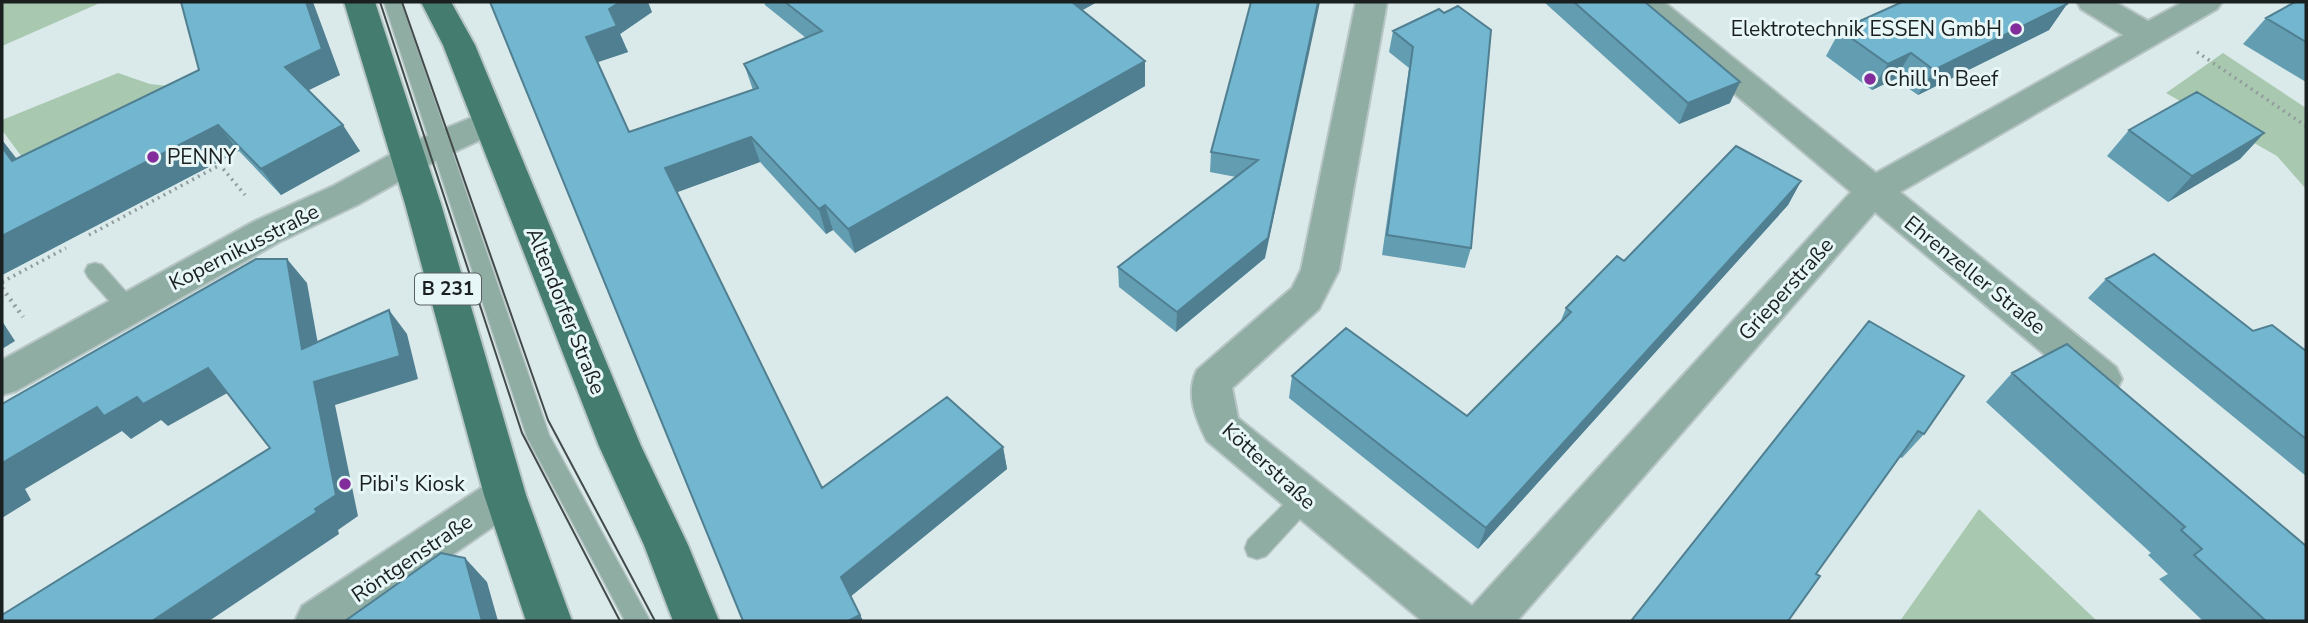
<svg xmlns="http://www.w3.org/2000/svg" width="2308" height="623" font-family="'Nunito Sans',sans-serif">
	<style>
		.green { fill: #a8c8af }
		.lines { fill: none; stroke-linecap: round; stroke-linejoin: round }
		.lane-casing { stroke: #b7c5c5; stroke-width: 3 }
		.street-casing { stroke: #b7c5c5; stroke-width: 4 }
		.primary-casing { stroke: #b7c5c5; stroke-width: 4 }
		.path-far1 { stroke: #919c9c; stroke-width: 3.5; stroke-dasharray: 2 4.5; stroke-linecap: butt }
		.path { stroke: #919c9c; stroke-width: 4.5; stroke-dasharray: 2 5; stroke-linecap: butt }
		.lane { fill: #90ada4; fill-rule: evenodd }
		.street { fill: #90ada4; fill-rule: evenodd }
		.primary { fill: #447d6f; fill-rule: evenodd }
		.tram { stroke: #434a4a; stroke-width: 2 }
		.wall { fill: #639db2 }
		.shaded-wall { fill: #507f91 }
		.building { fill: #73b6cf; stroke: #507f91; stroke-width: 2 }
		.poi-dot { fill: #822d9b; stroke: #e7f6f6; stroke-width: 2.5 }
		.labels { text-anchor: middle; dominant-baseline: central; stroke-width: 6; stroke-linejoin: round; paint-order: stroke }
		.shield { fill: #e7f6f6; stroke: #586060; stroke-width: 2 }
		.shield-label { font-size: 19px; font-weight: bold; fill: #1a1f1f }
		.poi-label { font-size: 21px; fill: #1a1f1f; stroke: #e7f6f6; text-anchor: start }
		.street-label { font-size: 21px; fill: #1a1f1f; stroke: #e7f6f6 }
	</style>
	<rect width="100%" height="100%" fill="#dae9e9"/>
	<path class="green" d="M2 2H102L2 46Z
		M2223 53 2306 108V189L2277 156 2166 93Z
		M118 73 150 84 188 88 41 183 2 130V120Z
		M1979 509 2097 621H1900Z"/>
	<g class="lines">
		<defs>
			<path id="lane" d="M384 2H401L549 435 650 621H625L527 437Z
				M95 263 102 265 135 302 138 308 135 314H121L88 277 85 271 88 265Z
				M1304 489 1312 492 1316 499 1312 506 1266 556 1257 559 1248 556 1245 548 1248 540 1296 492Z"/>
			<path id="street" d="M1356 2H1387L1339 270 1319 309 1232 388 1238 418 1472 606 1851 192 1634 9 1630 2H1664L1876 173 2123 35 2081 9 2077 2H2115L2148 21 2183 2H2222L2217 9 1900 192 2116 367 2122 379 2116 391 2102 395 2088 391 1875 212 1517 621H1422L1207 441C1196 419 1185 394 1197 370L1292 288 1301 270Z
				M490 110 502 114 507 122 502 130 441 158 359 204 279 242 16 391 2 395V360L253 222 333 186 417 140Z
				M505 476 520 482 526 495 520 508 356 621H295L302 606 490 482Z"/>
			<path id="primary" d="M344 2H375L441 204 526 495 572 621H526L484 495 405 204Z
				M421 2H451L475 45 641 446 688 545 719 621H673L644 545 599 446 443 45Z"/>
		</defs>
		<use href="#lane" class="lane-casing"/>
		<use href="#street" class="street-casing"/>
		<use href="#primary" class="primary-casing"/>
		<path class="path-far1" d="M2197 52 2306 126
			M219 164 245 195
			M89 235 220 165
			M2 282 66 248"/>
		<path class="path" d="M2 282 5 281
			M2 288 23 317"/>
		<use href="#lane" class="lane"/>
		<use href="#street" class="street"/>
		<use href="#primary" class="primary"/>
		<path class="tram" d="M380 2 522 433 620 621
			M402 2 548 420 655 621"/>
	</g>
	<path class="wall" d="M490 2 652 12 620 34 628 52 598 62 629 132 753 90 744 64 806 38 765 5 764 2H1097L1082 10 1145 86 855 253 833 230 826 234 760 162 677 192 822 488 1003 447 1007 469 851 596 863 621H743Z
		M1251 2 1265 258 1176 332 1119 287 1118 267 1236 177 1210 172 1211 152Z
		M1544 2H1645L1730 103 1679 124Z
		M2306 2V82L2243 44 2266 18Z
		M2067 4 2049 30 1918 95 1895 79 1872 90 1826 56 1840 30Z
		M1444 13 1471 248 1465 268 1382 255 1409 68 1389 52 1393 31Z
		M199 70 340 75 308 90 360 151 281 195 239 151 2 275V140L16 159Z
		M2129 130 2264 133 2240 159 2168 202 2107 156Z
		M1801 181 1788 205 1478 549 1289 398 1292 376 1467 416 1560 323 1566 308 1624 261Z
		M2106 279 2253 331 2306 351V476L2088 298Z
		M1869 321 1924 434 1902 458 1899 457 1816 574Z
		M2012 373 2306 621H2203L2159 579 2168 574 2148 555 2151 553 1986 402Z"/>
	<path class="shaded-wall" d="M306 2H313L340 75 303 93 285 67Z
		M620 2H648L652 12 620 34 628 52 598 62 586 37 609 9Z
		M1064 2H1097L1065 20Z
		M1318 2H1320L1265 258 1176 332 1177 312 1268 238Z
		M2067 4 2049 30 1918 95 1934 70Z
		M1911 53 1895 79 1872 90 1888 64Z
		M1145 61V86L855 253 848 229Z
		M1740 82 1730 103 1679 124 1688 103Z
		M218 125 239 151 2 275V236Z
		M343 125 360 151 281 195 261 169Z
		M2264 133 2240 159 2168 202 2192 176Z
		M751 137 760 162 675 193 665 168Z
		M2 140 38 186 12 161 2 147Z
		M1801 181 1788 205 1478 549 1486 528Z
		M825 205 833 230 826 234 819 209Z
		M287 259 307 283 323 372 302 349Z
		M389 310 407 334 418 379 335 405 358 516 338 530 339 534 209 621H152L315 509 314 382Z
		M2 321 15 341 2 349Z
		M208 368 231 391 168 426 161 420 131 439 122 431 25 489 31 500 2 518V463L97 407 137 397Z
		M1003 447 1007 469 850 597 841 577Z
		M465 558 487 582 498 621H482Z
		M860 615 863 621H848Z"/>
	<path class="building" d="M181 2H306L322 49 285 67 343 125 261 169 218 125 2 236V147L12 161 199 70Z
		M490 2H620L609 9 617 26 586 37 629 132 758 88 744 64 822 31 785 2H1072L1145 61 848 229 825 205 819 209 751 137 665 168 822 488 947 397 1003 447 841 577 860 615 848 621H743Z
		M1251 2H1318L1268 238 1177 312 1118 267 1258 160 1211 152Z
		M1574 2H1645L1740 82 1688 103Z
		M1902 2H2065L2067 4 1934 70 1911 53 1888 64 1840 30Z
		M2295 2H2306V42L2266 18Z
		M1458 6 1491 30 1471 248 1387 235 1413 47 1393 31 1439 9 1444 13Z
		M2197 92 2264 133 2192 176 2129 130Z
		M1736 146 1801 181 1486 528 1292 376 1346 328 1467 416 1571 312 1566 308 1617 256 1624 261Z
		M2154 254 2253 331 2272 325 2306 351V439L2106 279Z
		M256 259H287L302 349 389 310 400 356 314 382 336 495 315 509 317 512 152 621H2V615L270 448 208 368 143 404 137 397 104 416 97 407 2 463V404Z
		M1869 321 1964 376 1924 434 1918 431 1816 574 1820 576 1788 621H1631Z
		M2067 344 2306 546V621H2266L2194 555 2202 549 2181 530 2185 527 2012 373Z
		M441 553 465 558 482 621H345Z"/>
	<g class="poi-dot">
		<circle cx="2016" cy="29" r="7"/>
		<circle cx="1870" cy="79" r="7"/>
		<circle cx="153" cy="157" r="7"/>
		<circle cx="345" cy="484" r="7"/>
	</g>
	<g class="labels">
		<rect class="shield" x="415" y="273.5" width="66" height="31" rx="5"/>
		<g class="shield-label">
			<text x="448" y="289">B 231</text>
		</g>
		<g class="poi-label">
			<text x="2002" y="29" text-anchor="end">Elektrotechnik ESSEN GmbH</text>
			<text x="1884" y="79">Chill 'n Beef</text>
			<text x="167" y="157">PENNY</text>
			<text x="359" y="484">Pibi's Kiosk</text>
		</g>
		<g class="street-label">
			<text transform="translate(244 247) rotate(-27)">Kopernikusstraße</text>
			<text transform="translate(1975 275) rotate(39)">Ehrenzeller Straße</text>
			<text transform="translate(1786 289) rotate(-48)">Grieperstraße</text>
			<text transform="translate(566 311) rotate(68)">Altendorfer Straße</text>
			<text transform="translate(1269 466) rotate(42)">Kötterstraße</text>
			<text transform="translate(412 558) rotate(-34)">Röntgenstraße</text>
		</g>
	</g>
	<rect width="2308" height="623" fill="none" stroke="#1a1f1f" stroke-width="7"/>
</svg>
